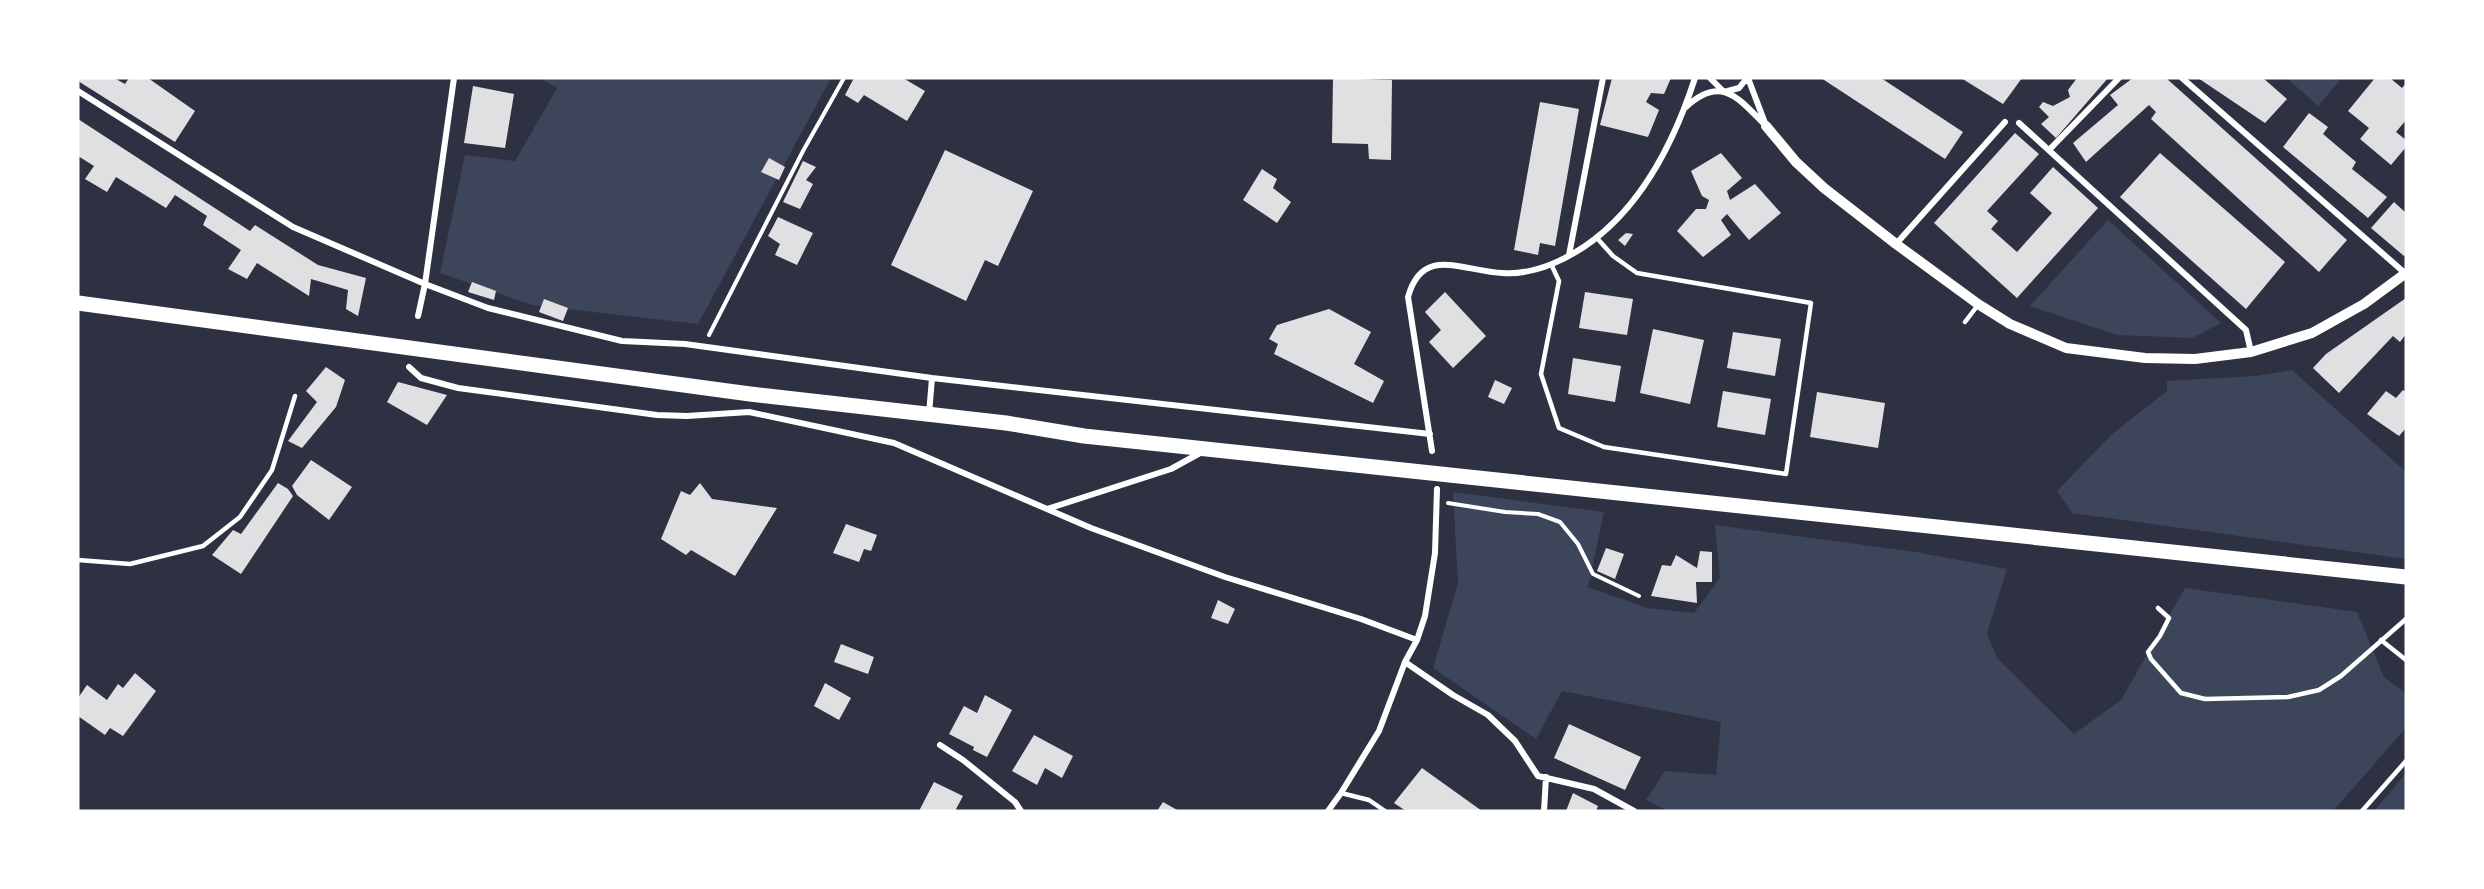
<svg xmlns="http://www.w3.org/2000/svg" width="2484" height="889" font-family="Literata,serif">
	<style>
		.green { fill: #3c4559 }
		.building { fill: #e0e0e3 }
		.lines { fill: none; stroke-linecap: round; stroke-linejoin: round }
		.path { stroke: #fff; stroke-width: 4 }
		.service { stroke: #fff; stroke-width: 4.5 }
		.minor { stroke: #fff; stroke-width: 6 }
		.tertiary { stroke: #fff; stroke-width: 10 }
		.primary { stroke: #fff; stroke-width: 15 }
	</style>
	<rect width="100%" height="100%" fill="#2d3142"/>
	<path class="green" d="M540 78H831L698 324 532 305 440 273 465 155 515 161 557 88Z
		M2287 78H2342L2318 106Z
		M2108 220 2221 323 2192 338 2117 335 2030 306Z
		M2292 370 2406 472V559L2072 513 2057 491 2112 434 2167 391V381L2255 376Z
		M1453 492 1604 512 1588 587 1647 608 1694 613 1720 578 1715 525 1916 552 2007 569 1987 633 1997 658 2074 734 2121 700 2185 588 2357 612 2384 677 2406 694V728L2333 811H1668L1646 800 1665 771 1716 775 1721 722 1562 691 1536 739 1433 668 1458 583Z
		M2406 773V811H2374Z"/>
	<path class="building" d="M78 78H114L125 84 129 78H148L195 111 175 142 78 81Z
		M854 78H903L925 91 907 121 864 95 858 103 845 95Z
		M1333 78 1392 80 1391 160 1369 159 1368 144 1332 143Z
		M1612 78H1671L1664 94 1651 93 1646 102 1659 110 1648 137 1600 125Z
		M1821 78H1881L1963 132 1945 159Z
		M1961 78H2022L2003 104Z
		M2077 78H2108L2056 138 2041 124 2049 117 2039 107 2043 102 2053 106 2070 97 2068 90Z
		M2133 78H2166L2347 240 2319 272 2151 119 2156 112 2149 105 2086 162 2073 143 2118 105 2110 95Z
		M2198 78H2263L2287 99 2265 123Z
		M2375 78H2390L2402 88 2406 83V120L2396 132 2406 140V147L2391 165 2360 139 2369 128 2348 111Z
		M473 86 514 94 505 148 464 143Z
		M1540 102 1579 109 1555 246 1540 243 1538 255 1514 250Z
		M2309 113 2328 127 2323 134 2356 162 2352 169 2387 197 2368 218 2283 147Z
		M78 119 250 231 255 225 318 265 366 278 358 316 346 309 348 290 311 279 309 296 257 263 247 279 228 269 241 250 203 225 207 216 175 195 166 208 116 177 107 192 85 179 94 166 78 156Z
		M2015 133 2039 154 1987 211 1998 221 1991 229 2017 252 2052 213 2030 193 2053 167 2098 208 2017 298 1934 223Z
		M945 150 1033 191 998 266 985 260 966 301 891 265Z
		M1721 153 1742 178 1727 191 1730 200 1755 184 1781 213 1749 240 1727 214 1721 220 1731 235 1703 257 1677 231 1696 209H1706L1709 200 1702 196 1691 171Z
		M2160 153 2285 262 2246 309 2120 197Z
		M769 158 785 167 779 180 761 172Z
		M803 161 816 167 806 180 813 184 800 209 783 202Z
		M1262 169 1277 179 1273 188 1291 202 1277 223 1243 200Z
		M2394 202 2406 213V254L2404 256 2371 228Z
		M778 217 813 233 797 265 775 255 780 244 768 236Z
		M1626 233 1633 234 1625 246 1618 240Z
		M472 282 496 291 494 300 468 292Z
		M1445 292 1486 336 1453 368 1429 342 1441 330 1425 312Z
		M1585 292 1633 299 1627 335 1579 328Z
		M2406 298V334L2400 342 2393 336 2339 393 2313 368 2326 354Z
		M544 299 568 308 563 321 539 312Z
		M1329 309 1371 332 1354 364 1384 381 1373 403 1274 354 1278 344 1269 339 1277 325Z
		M1653 329 1704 340 1690 404 1640 393Z
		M1733 332 1781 339 1775 376 1727 368Z
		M1573 358 1621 366 1615 402 1568 394Z
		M326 367 345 380 336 407 302 448 288 441 317 402 306 391Z
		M1495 380 1512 388 1504 404 1488 397Z
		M398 382 447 395 427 425 387 402Z
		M2403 390 2406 392V428L2399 436 2367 414 2386 391 2396 398Z
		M1723 391 1771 399 1765 435 1717 427Z
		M1817 392 1885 403 1878 448 1810 437Z
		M311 460 352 487 329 520 297 495 292 486Z
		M278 483 288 489 293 496 241 574 212 555 233 530 241 534Z
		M700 483 712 499 777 508 735 576 691 550 686 555 661 539 681 491 690 495Z
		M846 524 877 535 871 551 864 549 859 562 833 553Z
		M1606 548 1624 554 1615 579 1597 571Z
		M1700 551 1712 552V582H1696L1697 603 1651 596 1662 565 1671 566 1676 555 1697 568Z
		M1218 600 1235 609 1228 624 1211 618Z
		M841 644 874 657 868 674 834 662Z
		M135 673 156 691 123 736 110 728 105 735 78 716V698L87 685 107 700 118 684 123 688Z
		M825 683 851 698 839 720 814 706Z
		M985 695 1012 710 987 757 973 750 974 747 949 734 964 706 977 713Z
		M1569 724 1641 757 1625 790 1554 758Z
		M1034 735 1073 756 1062 778 1045 768 1037 785 1012 771Z
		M1422 768 1482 811H1406L1394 803Z
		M934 782 963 796 955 811H919Z
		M1573 793 1598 806 1596 811H1566Z
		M1163 802 1179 811H1157Z"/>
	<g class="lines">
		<path class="path" d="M709 335 803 151 844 78
			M1448 503 1505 512 1538 514 1560 522 1578 544 1593 574 1639 596"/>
		<path class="service" d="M1551 264 1559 281 1541 374 1559 428 1604 447 1786 474 1811 303 1637 273 1613 256 1596 237
			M1965 322 1978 305
			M78 560 130 564 203 546 240 517 272 470 295 396
			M2158 608 2169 618 2160 636 2148 652 2151 659 2181 693 2205 699 2288 697 2319 690 2341 676 2406 619
			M2381 640 2406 660
			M1341 793 1369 800 1385 811
			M2362 811 2406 761"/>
		<path class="minor" d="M1710 78 1724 92 1739 88 1747 78
			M1748 78 1765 123
			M2182 78 2406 274
			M78 91 293 227 425 284 488 308 622 341 685 344 932 378 1430 434
			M1686 107C1722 74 1739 99 1766 126
			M2019 123 2246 330 2251 352
			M2049 150 2119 78
			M1896 244 2005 122
			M1569 255 1603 78
			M418 316 425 284 454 78
			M409 367 421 378 458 388 657 415 687 416 749 412 894 443 1091 528 1225 577 1361 619 1417 640
			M929 414 932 378
			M1432 451 1408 297C1423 244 1464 272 1503 273 1519 274 1537 270 1552 264 1629 232 1671 152 1695 78
			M1047 509 1171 469 1200 453
			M1405 662 1453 695 1488 715 1515 741 1538 776 1594 789 1634 811
			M940 745 963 760 1015 802 1021 811
			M1328 811 1341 793 1379 731 1405 662 1417 640 1425 616 1435 553 1437 489
			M1544 811 1546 777"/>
		<path class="tertiary" d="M1766 126 1796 162 1824 188 1896 244 1978 304 2010 324 2066 348 2145 358 2195 359 2251 352 2312 333 2364 304 2406 273"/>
		<path class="primary" d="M78 303 750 394 1006 423 1084 436 2406 577"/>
	</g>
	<rect width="2484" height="889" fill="none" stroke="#ffffff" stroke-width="159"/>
</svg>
